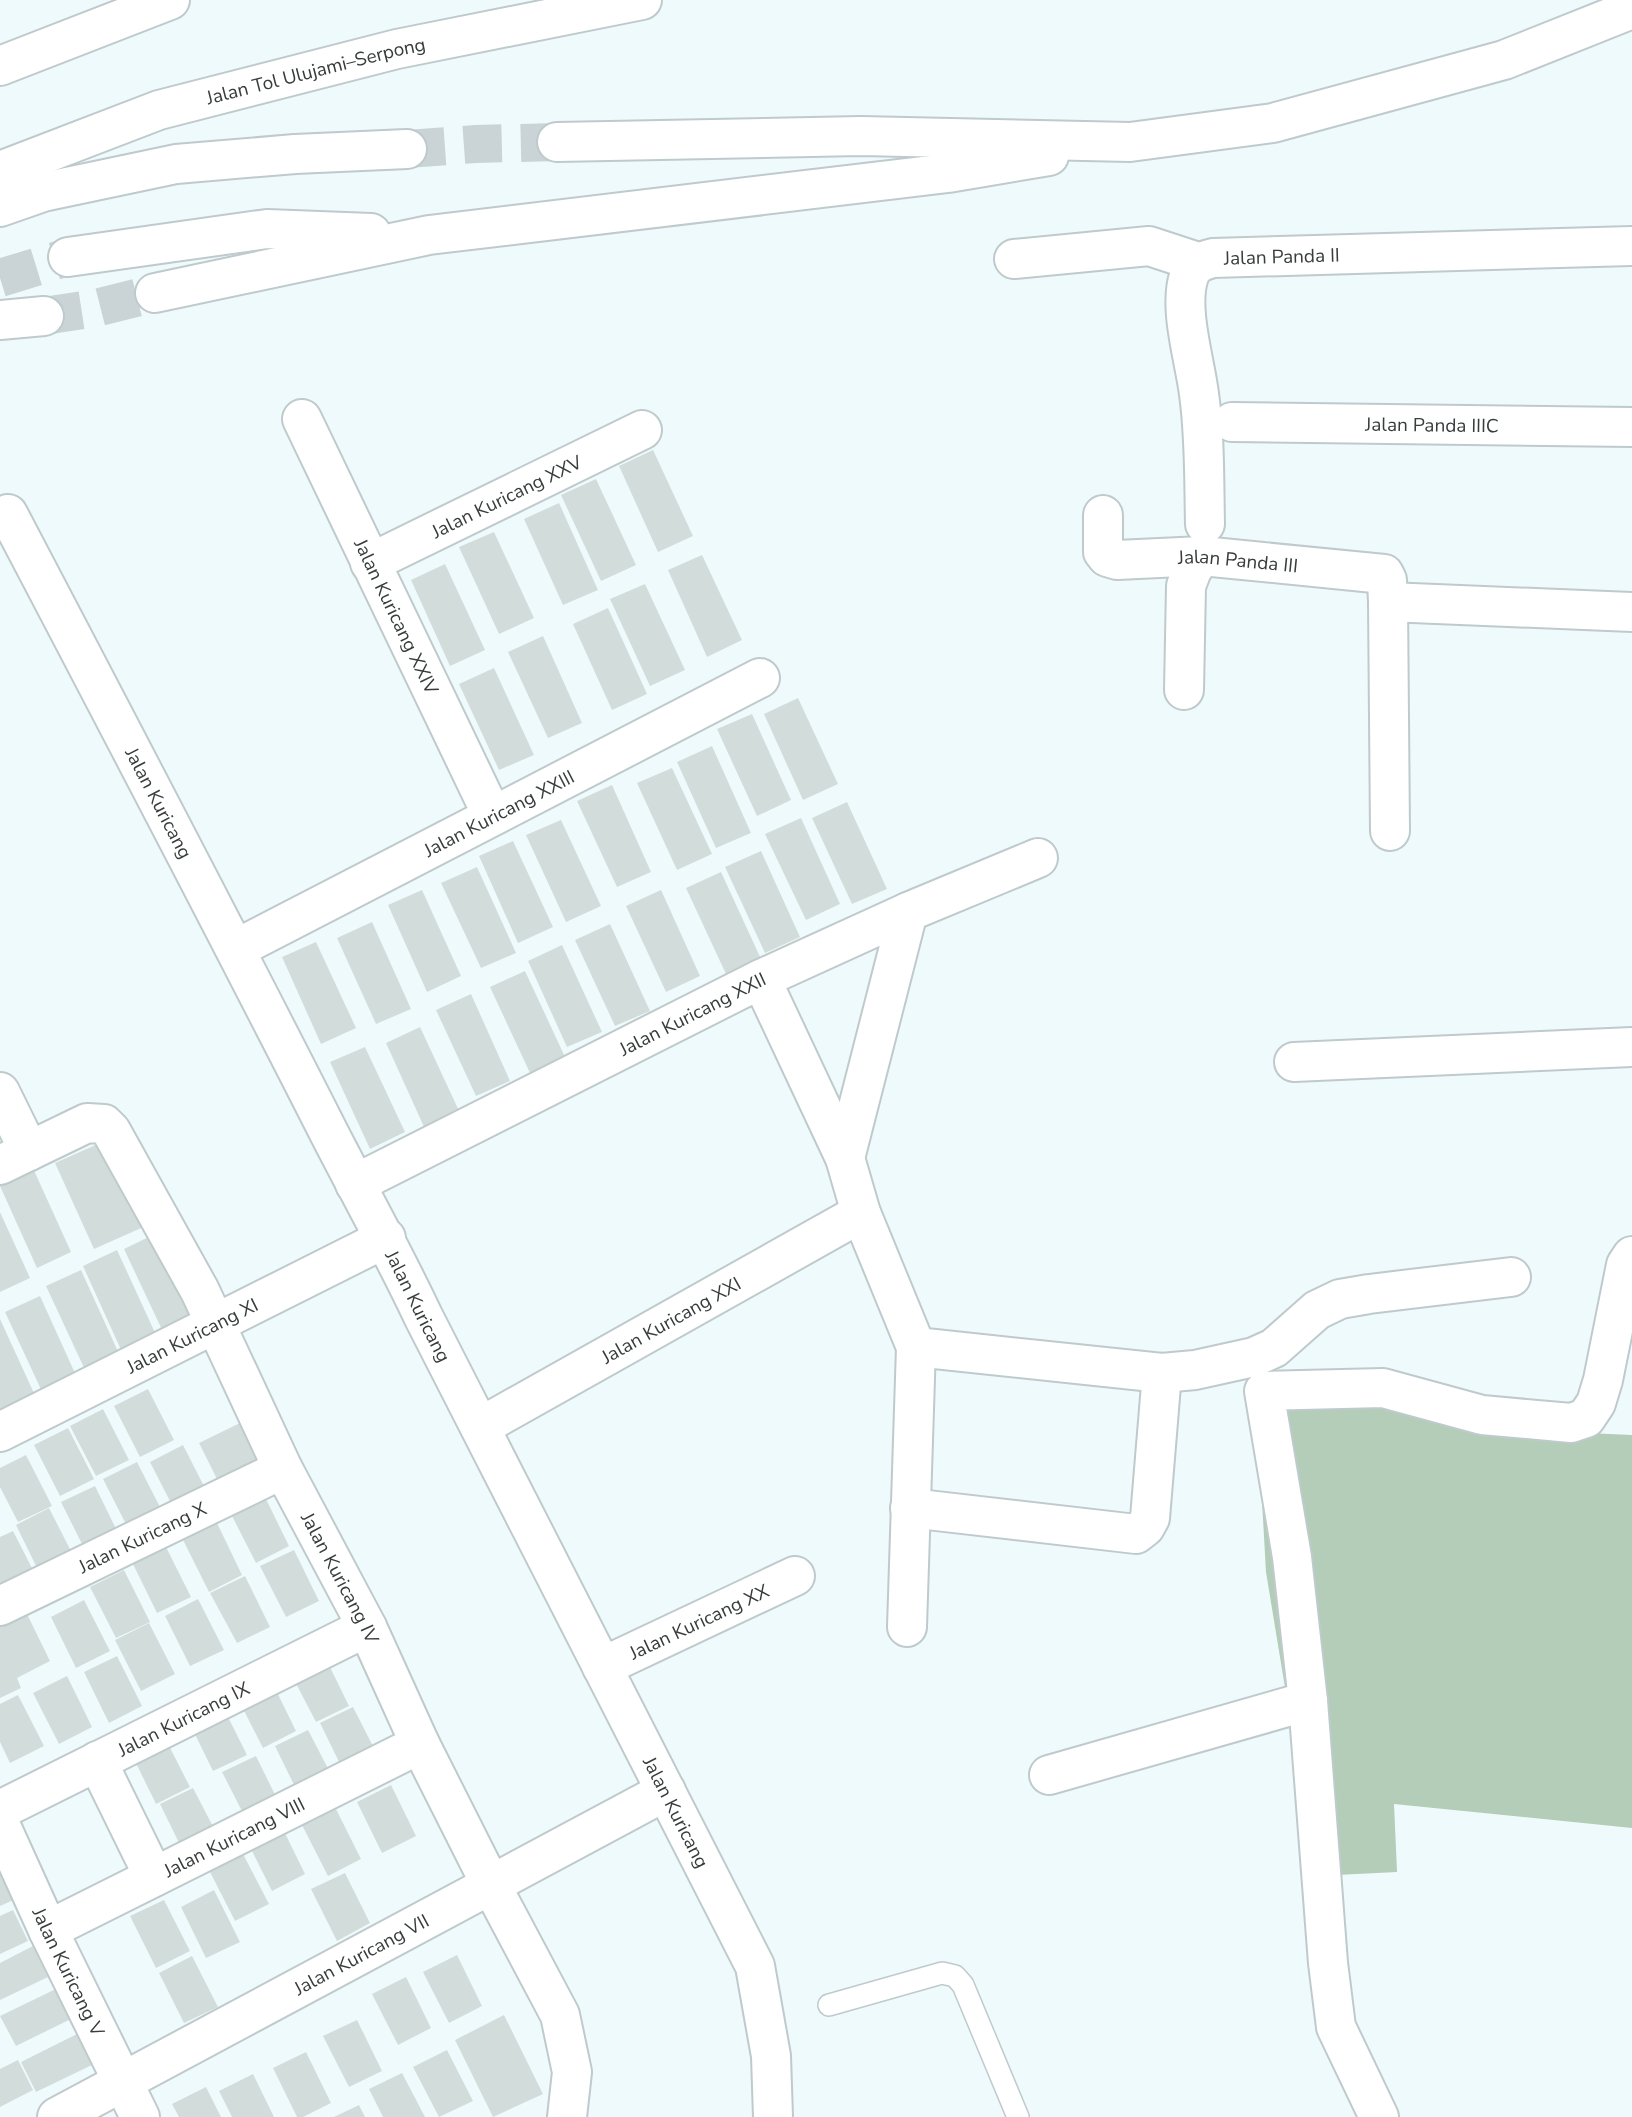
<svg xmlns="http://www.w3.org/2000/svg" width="1632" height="2117" font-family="'Nunito Sans',sans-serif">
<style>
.green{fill:#b3cdb8}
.building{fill:#d2dddb}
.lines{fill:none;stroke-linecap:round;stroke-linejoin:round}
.highway-tunnel{stroke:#cad4d7;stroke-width:38;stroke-dasharray:38 19;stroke-linecap:butt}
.lane-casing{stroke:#bfcacc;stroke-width:24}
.street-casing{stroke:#bfcacc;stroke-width:42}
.highway-casing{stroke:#bfcacc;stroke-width:42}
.lane{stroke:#fff;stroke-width:21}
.street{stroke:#fff;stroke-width:38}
.highway{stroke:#fff;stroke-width:38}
.labels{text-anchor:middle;stroke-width:5;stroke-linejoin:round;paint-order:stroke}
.street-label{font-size:19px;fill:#383c3d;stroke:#fff}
</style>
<rect width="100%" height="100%" fill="#effafd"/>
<path class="green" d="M1399,1399l52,28 181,8v393l-238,-24 3,68 -81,4 -50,-304 -7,-124 10,-45z"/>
<g class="building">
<path d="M653,450l40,86 -35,16 -39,-86z"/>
<path d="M596,479l40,86 -35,16 -40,-86z"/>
<path d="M559,503l39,87 -35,15 -39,-86z"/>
<path d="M494,532l40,86 -35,16 -40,-87z"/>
<path d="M702,555l40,85 -35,17 -39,-87z"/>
<path d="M445,564l40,86 -35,16 -39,-86z"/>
<path d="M645,584l40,86 -35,16 -40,-87z"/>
<path d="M608,608l39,86 -35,16 -39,-86z"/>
<path d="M543,636l39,87 -34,15 -40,-86z"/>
<path d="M494,668l40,87 -35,15 -40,-86z"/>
<path d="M798,698l40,86 -35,16 -39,-86z"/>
<path d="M752,714l39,86 -34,16 -40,-87z"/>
<path d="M712,746l39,87 -35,15 -39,-86z"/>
<path d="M672,768l40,86 -35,16 -40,-87z"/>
<path d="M612,785l39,87 -34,15 -40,-86z"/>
<path d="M847,802l40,87 -35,15 -40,-86z"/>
<path d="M801,818l39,86 -34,16 -41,-86z"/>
<path d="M561,820l40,86 -35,16 -40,-87z"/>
<path d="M513,841l40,86 -35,16 -39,-87z"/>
<path d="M761,851l39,86 -35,16 -40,-86z"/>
<path d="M477,867l39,86 -35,15 -40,-85z"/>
<path d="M721,872l40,87 -35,15 -40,-86z"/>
<path d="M422,890l39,86 -34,16 -39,-87z"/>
<path d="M661,890l39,86 -34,16 -40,-86z"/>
<path d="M372,922l39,87 -35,15 -39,-86z"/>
<path d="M610,924l40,87 -35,15 -40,-86z"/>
<path d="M316,942l40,86 -35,16 -39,-87z"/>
<path d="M562,945l40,87 -35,15 -39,-86z"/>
<path d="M525,971l40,86 -35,16 -40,-86z"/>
<path d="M471,994l39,87 -34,15 -40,-86z"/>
<path d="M420,1027l40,86 -35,16 -39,-86z"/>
<path d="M365,1047l40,85 -35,17 -40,-87z"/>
<path d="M109,1139l39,86 -54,24 -39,-86z"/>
<path d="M32,1166l39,86 -34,16 -37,-82v-6z"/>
<path d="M0,1212l30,66 -30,14z"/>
<path d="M159,1232l39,87 -34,15 -40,-85z"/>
<path d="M117,1250l40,87 -35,15 -39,-86z"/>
<path d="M81,1270l39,86 -34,16 -40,-86z"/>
<path d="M40,1296l39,86 -34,16 -40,-86z"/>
<path d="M0,1319l38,83 -35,15 -3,-7z"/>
<path d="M148,1389l26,51 -34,17 -26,-51z"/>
<path d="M103,1409l26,51 -33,16 -26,-50z"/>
<path d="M240,1423l21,42 -41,20 -21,-42z"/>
<path d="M68,1428l26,51 -34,17 -26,-51z"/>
<path d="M183,1445l25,49 -33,17 -25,-49z"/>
<path d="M26,1455l26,51 -34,16 -18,-35v-19z"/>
<path d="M137,1462l26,51 -34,17 -26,-51z"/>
<path d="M95,1486l25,51 -33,17 -26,-52z"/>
<path d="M264,1495l25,51 -33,17 -26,-51z"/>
<path d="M49,1508l26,51 -34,17 -25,-51z"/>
<path d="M217,1523l25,52 -33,17 -26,-52z"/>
<path d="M13,1531l26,51 -39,6v-51z"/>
<path d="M165,1545l26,52 -34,16 -25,-51z"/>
<path d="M294,1550l25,51 -33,16 -26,-51z"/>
<path d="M124,1570l26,52 -34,16 -26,-51z"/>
<path d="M245,1576l25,51 -33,16 -27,-50z"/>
<path d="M198,1599l26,51 -34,16 -25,-50z"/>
<path d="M84,1600l26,51 -34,17 -25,-51z"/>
<path d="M25,1610l25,51 -33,17 4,10 -21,10v-75z"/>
<path d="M149,1623l26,51 -34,17 -26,-51z"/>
<path d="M324,1655l25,51 -33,16 -26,-50z"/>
<path d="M117,1656l25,50 -33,17 -25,-51z"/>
<path d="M67,1676l25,51 -33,17 -26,-51z"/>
<path d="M271,1680l25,51 -33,17 -26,-51z"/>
<path d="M18,1695l26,51 -34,17 -10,-21v-38z"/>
<path d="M221,1703l26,52 -34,16 -25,-51z"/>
<path d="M353,1707l26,51 -34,16 -25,-51z"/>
<path d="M308,1730l26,50 -34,17 -25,-51z"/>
<path d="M164,1736l26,51 -34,17 -25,-51z"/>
<path d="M256,1756l25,51 -33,16 -26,-51z"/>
<path d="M391,1785l25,51 -34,17 -25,-51z"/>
<path d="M193,1788l26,50 -34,17 -25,-51z"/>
<path d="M336,1809l25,50 -33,17 -26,-51z"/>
<path d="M280,1823l25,51 -33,17 -26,-52z"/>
<path d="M243,1854l26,50 -34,17 -26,-51z"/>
<path d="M0,1869l20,28 -20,9z"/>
<path d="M345,1873l25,50 -33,18 -26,-52z"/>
<path d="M214,1890l26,52 -34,16 -25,-51z"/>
<path d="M164,1900l26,51 -34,17 -26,-52z"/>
<path d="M13,1910l15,31 -28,13v-38z"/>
<path d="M33,1946l15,31 -48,23v-37z"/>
<path d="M457,1955l25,51 -33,17 -26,-51z"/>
<path d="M192,1956l26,51 -34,16 -25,-50z"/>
<path d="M406,1977l25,51 -33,17 -26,-51z"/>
<path d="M62,1986l15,30 -61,30 -16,-30z"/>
<path d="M504,2015l39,79 -50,23 -38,-77z"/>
<path d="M357,2020l25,51 -33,16 -26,-51z"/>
<path d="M79,2033l15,31 -58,28 -15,-30z"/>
<path d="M447,2050l26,51 -34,16 -26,-50z"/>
<path d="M306,2052l25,51 -28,14h-6l-24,-49z"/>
<path d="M18,2060l15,30 -33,17v-38z"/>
<path d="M402,2073l23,44h-42l-14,-28z"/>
<path d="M253,2074l21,43h-42l-13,-26z"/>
<path d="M206,2087l15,30h-42l-7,-13z"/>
<path d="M359,2105l6,12h-31z"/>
</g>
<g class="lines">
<g class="highway-tunnel">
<path d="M407,149l69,-5 81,-2"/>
<path d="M0,278l68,-21"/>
<path d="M44,316l52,-8 59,-15"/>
</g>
<defs>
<path id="lane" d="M829,2005l113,-32 13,3 8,9 55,132"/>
<g id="street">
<path d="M1014,259l135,-13 49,16"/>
<path id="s1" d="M302,419l190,396"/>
<path id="s2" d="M1232,422l400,5"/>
<path id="s3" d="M8,514c107,204 214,408 318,613 32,63 67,125 97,189l332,650 16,90 2,61"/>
<path id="s4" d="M1103,515v37l4,5 10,3 85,-4 182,18 3,6 1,22 2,229"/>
<path id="s5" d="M1205,524c-1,-43 0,-88 -6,-130 -4,-33 -21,-86 -10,-118 4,-12 13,-15 24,-18l419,-12"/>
<path id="s6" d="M370,563l272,-133"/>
<path d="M1388,602l244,10"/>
<path d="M1184,690l2,-104 6,-16 10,-14"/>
<path id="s7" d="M236,949l524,-271"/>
<path d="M761,979l84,179 16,55 55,134 -9,280"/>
<path d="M1294,1062l338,-15"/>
<path d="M0,1092l29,59"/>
<path d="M845,1158l63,-246"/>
<path id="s8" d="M0,1165l87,-42 17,1 7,7 89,160 83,178 84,158 53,117 71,141 69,130 12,57 -5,45"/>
<path id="s9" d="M355,1184l406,-205 147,-67 130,-54"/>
<path d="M916,1347l246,26 33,-3 59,-13 20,-9 43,-38 23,-11 29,-5 142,-17"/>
<path id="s10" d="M480,1427l381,-214"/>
<path id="s11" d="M0,1432l386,-194"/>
<path d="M910,1508l226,26 9,-7 5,-9 12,-145"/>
<path id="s12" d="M0,1606l283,-137"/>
<path id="s13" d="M602,1667l193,-91"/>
<path d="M97,1761l57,116"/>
<path d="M1049,1775l259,-74"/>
<path id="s14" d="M0,1810l367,-183"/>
<path id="s15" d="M0,1824l48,106 92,187"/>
<path id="s16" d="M48,1930l372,-186"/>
<path id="s17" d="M57,2117l609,-326"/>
<path d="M1379,2117l-43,-90 -8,-64 -20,-262 -16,-144 -28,-166 119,-3 99,27 89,8 15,-5 10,-15 7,-23 23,-115 6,-9"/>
</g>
<g id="highway">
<path d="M0,66l170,-66"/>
<path d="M557,142l304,-6 269,6 143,-19 231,-63 128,-51"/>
<path id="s18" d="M0,171l159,-61 238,-61 245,-49"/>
<path d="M0,207l43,-15 133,-28 119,-10 112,-5"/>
<path d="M68,257l199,-28 104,4"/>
<path d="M155,293l274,-58 519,-62 101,-17"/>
<path d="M0,320l44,-4"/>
</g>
</defs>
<use href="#lane" class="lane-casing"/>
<use href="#street" class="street-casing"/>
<use href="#highway" class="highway-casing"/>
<use href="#lane" class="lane"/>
<use href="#street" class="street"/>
<use href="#highway" class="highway"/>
</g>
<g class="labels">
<g class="street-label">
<text dy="7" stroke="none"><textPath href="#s18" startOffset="332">Jalan Tol Ulujami–Serpong</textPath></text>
<text dy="7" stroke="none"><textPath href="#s5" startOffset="350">Jalan Panda II</textPath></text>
<text dy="7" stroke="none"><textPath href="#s2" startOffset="200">Jalan Panda IIIC</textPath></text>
<text dy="7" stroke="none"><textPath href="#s6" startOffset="152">Jalan Kuricang XXV</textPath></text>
<text dy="7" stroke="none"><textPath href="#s4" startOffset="175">Jalan Panda III</textPath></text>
<text dy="7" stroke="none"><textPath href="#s1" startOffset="219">Jalan Kuricang XXIV</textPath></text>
<text dy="7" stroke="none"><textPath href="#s3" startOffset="326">Jalan Kuricang</textPath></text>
<text dy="7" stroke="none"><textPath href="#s7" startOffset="296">Jalan Kuricang XXIII</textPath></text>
<text dy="7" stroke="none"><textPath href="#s9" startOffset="378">Jalan Kuricang XXII</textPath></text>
<text dy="7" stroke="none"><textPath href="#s3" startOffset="892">Jalan Kuricang</textPath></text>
<text dy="7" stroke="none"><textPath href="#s10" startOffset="219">Jalan Kuricang XXI</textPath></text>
<text dy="7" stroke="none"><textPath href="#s11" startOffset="215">Jalan Kuricang XI</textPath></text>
<text dy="7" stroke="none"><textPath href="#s12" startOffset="158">Jalan Kuricang X</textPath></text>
<text dy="7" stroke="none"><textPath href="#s8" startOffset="626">Jalan Kuricang IV</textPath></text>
<text dy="7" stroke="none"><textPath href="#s13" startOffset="107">Jalan Kuricang XX</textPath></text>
<text dy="7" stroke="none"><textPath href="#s14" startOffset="205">Jalan Kuricang IX</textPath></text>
<text dy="7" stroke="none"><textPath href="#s3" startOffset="1460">Jalan Kuricang</textPath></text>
<text dy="7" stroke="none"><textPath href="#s16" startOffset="208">Jalan Kuricang VIII</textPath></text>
<text dy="7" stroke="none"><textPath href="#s17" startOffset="345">Jalan Kuricang VII</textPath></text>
<text dy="7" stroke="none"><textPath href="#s15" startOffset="163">Jalan Kuricang V</textPath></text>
</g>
</g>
</svg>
